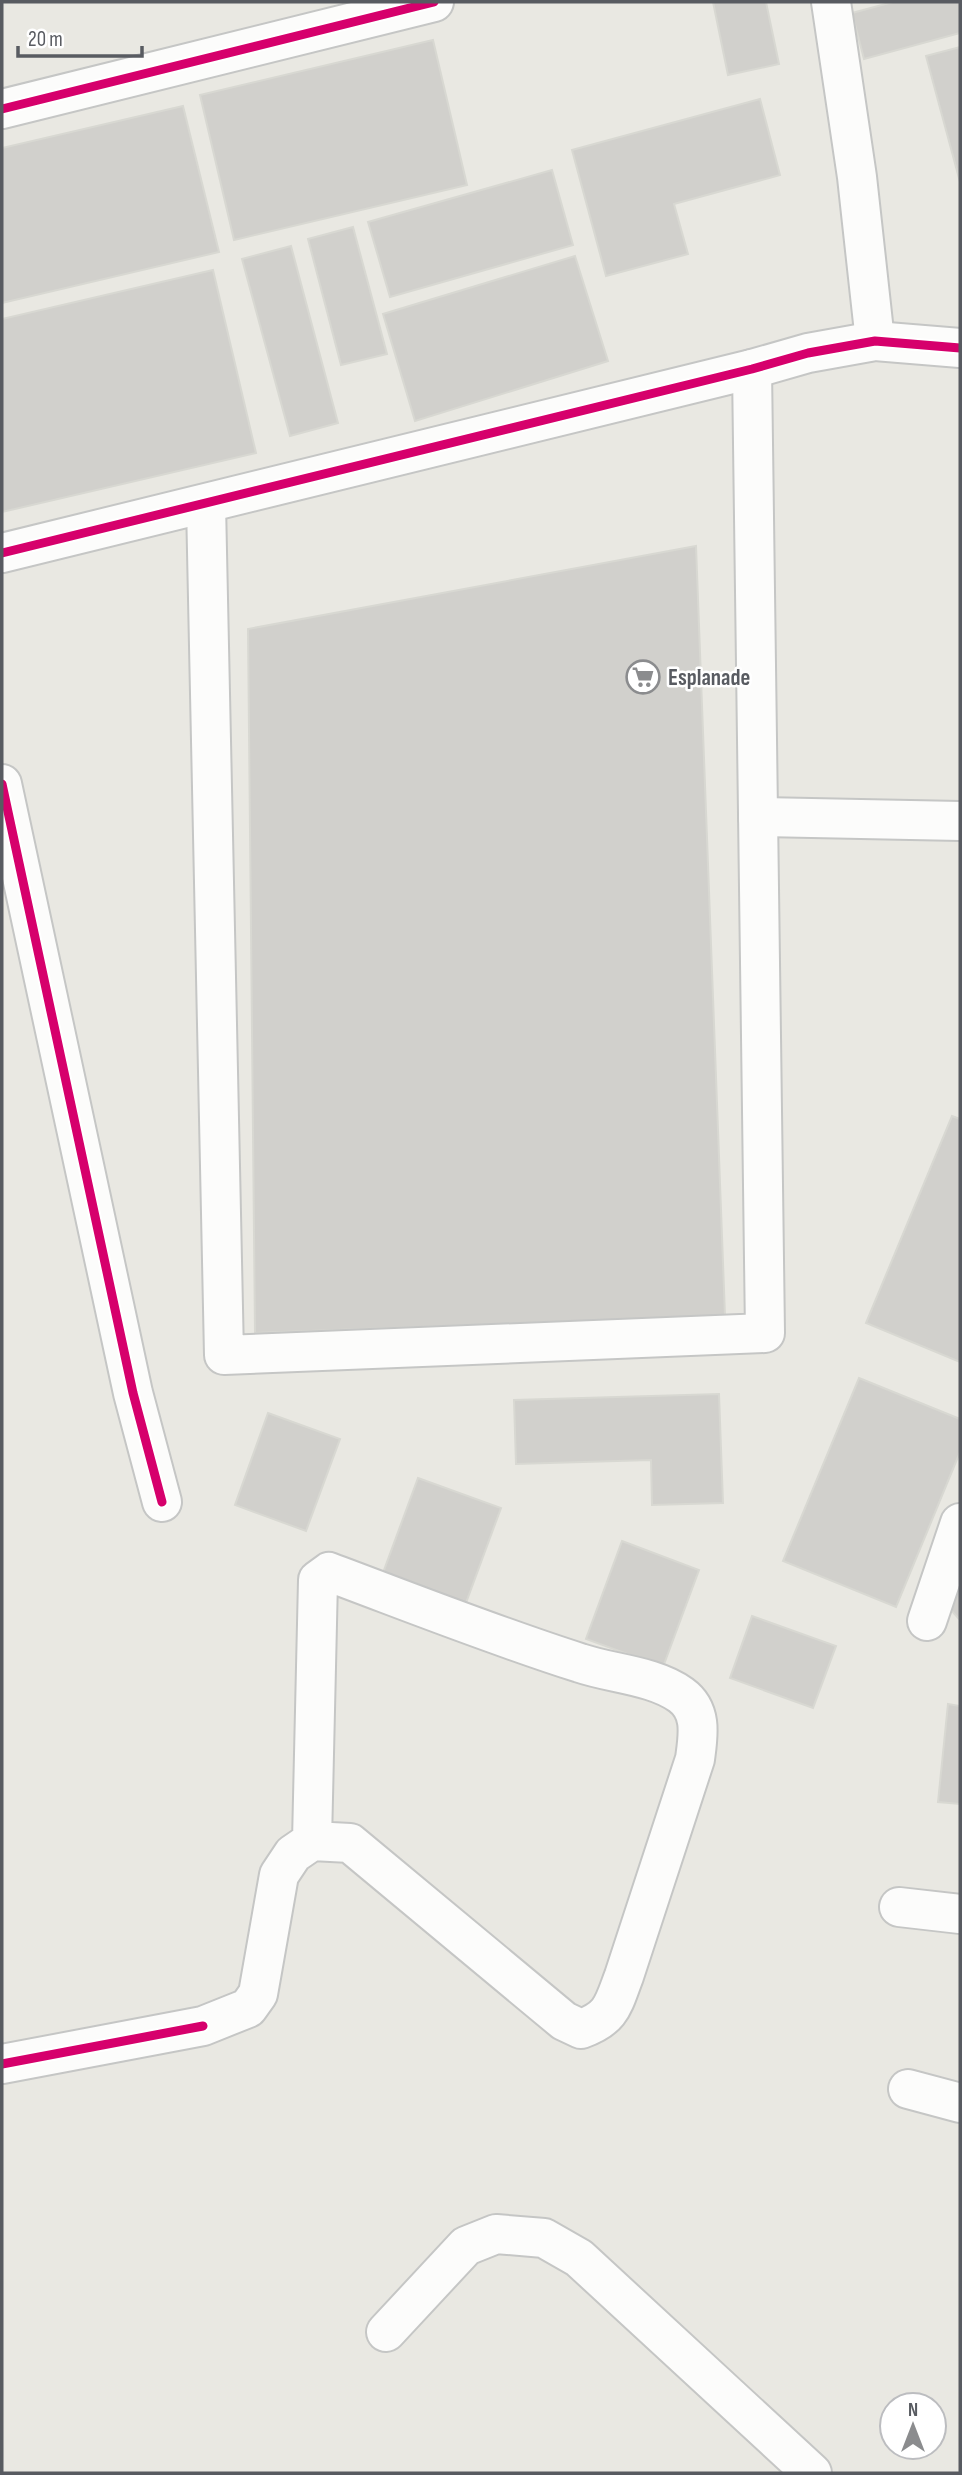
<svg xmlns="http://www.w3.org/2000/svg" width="962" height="2475" font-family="'Sofia Sans Condensed',sans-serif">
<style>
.building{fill:#d1d0cc;stroke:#d8d8d2;stroke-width:2}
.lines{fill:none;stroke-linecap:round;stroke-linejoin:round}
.minor-casing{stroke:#c5c6c5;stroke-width:42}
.minor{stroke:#fcfcfb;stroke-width:38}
.cycleway-casing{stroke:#fff;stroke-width:13}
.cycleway{stroke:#d6006c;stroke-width:9}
.labels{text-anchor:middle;stroke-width:5;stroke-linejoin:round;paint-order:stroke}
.poi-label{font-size:23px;font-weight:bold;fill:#585b61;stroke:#fff;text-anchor:start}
</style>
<rect width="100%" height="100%" fill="#e9e8e2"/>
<g class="building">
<path d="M713,2h53l13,62 -51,11z"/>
<path d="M893,2h67v31l-96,26 -12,-46z"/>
<path d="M433,40l34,145 -233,55 -34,-145z"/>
<path d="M960,47v135l-34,-126z"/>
<path d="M760,99l20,76 -106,29 14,50 -82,22 -34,-126z"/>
<path d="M183,106l36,146 -217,51v-155z"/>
<path d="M552,170l21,75 -183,52 -22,-75z"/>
<path d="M353,227l34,127 -46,11 -33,-126z"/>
<path d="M291,246l47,177 -48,13 -48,-177z"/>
<path d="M575,256l33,105 -193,60 -32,-107z"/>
<path d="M213,270l43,183 -254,59v-193z"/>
<path d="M696,546l29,770 -470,17 -7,-704z"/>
<path d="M952,1116l8,3v243l-94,-39z"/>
<path d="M859,1378l101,41v33l-64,155 -113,-46z"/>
<path d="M719,1394l4,109 -71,2 -1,-45 -135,4 -2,-64z"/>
<path d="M268,1413l72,26 -34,92 -71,-26z"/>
<path d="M418,1478l83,30 -38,103 -83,-30z"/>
<path d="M622,1541l77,29 -36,97 -77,-28z"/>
<path d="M960,1588v32l-12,-13z"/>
<path d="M752,1616l84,30 -23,62 -83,-30z"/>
<path d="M948,1704l12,2v98l-22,-2z"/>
</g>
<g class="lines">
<defs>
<g id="minor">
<path d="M831,2l26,175 18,164"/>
<path d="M2,109l432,-107"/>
<path d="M206,504l18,851 541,-22 -13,-964"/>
<path d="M2,553l750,-184 56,-16 67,-12 85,7"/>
<path d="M2,784l131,609 29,109"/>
<path d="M758,817l202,4"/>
<path d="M927,1621l33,-98"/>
<path d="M899,1907l61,7"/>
<path d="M2,2064l201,-38 45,-18 10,-14 21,-119 14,-21 19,-13 38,2 214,178 17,8c31,-11 32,-24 43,-53l71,-217c3,-23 8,-48 -14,-64 -28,-20 -69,-21 -101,-32 -85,-27 -168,-60 -251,-91l-11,8 -6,261"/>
<path d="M908,2089l52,14"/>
<path d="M386,2332l80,-86 30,-12 48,4 35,20 233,215"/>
</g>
</defs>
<use href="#minor" class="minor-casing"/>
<use href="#minor" class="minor"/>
<defs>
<g id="cycleway">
<path d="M2,109l432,-107"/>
<path d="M2,553l750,-184 56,-16 67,-12 85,7"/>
<path d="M2,784l131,609 29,109"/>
<path d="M2,2064l201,-38"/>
</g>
</defs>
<use href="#cycleway" class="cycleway-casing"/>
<use href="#cycleway" class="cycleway"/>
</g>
<defs>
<symbol id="supermarket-ring" viewBox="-11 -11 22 22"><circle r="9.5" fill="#fff" stroke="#8b8c8e" stroke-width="1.5"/><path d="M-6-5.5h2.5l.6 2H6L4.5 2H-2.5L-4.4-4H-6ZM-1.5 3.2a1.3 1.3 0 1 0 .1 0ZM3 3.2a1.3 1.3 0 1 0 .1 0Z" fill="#8b8c8e"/></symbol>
</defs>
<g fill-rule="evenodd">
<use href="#supermarket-ring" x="624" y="658" width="38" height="38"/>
</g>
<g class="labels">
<g class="poi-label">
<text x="668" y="685">Esplanade</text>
</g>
</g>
<rect width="962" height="2475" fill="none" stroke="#585b61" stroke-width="7"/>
<g transform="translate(913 2426)"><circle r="33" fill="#ffffff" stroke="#bcbdc0" stroke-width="2"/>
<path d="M0-5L12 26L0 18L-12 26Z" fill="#8b8c8e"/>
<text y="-10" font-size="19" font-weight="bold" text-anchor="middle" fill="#585b61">N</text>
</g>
<path d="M18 46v10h124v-10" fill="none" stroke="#585b61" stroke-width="3.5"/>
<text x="28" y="46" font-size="21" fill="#585b61" stroke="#ffffff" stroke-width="5" paint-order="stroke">20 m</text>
</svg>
